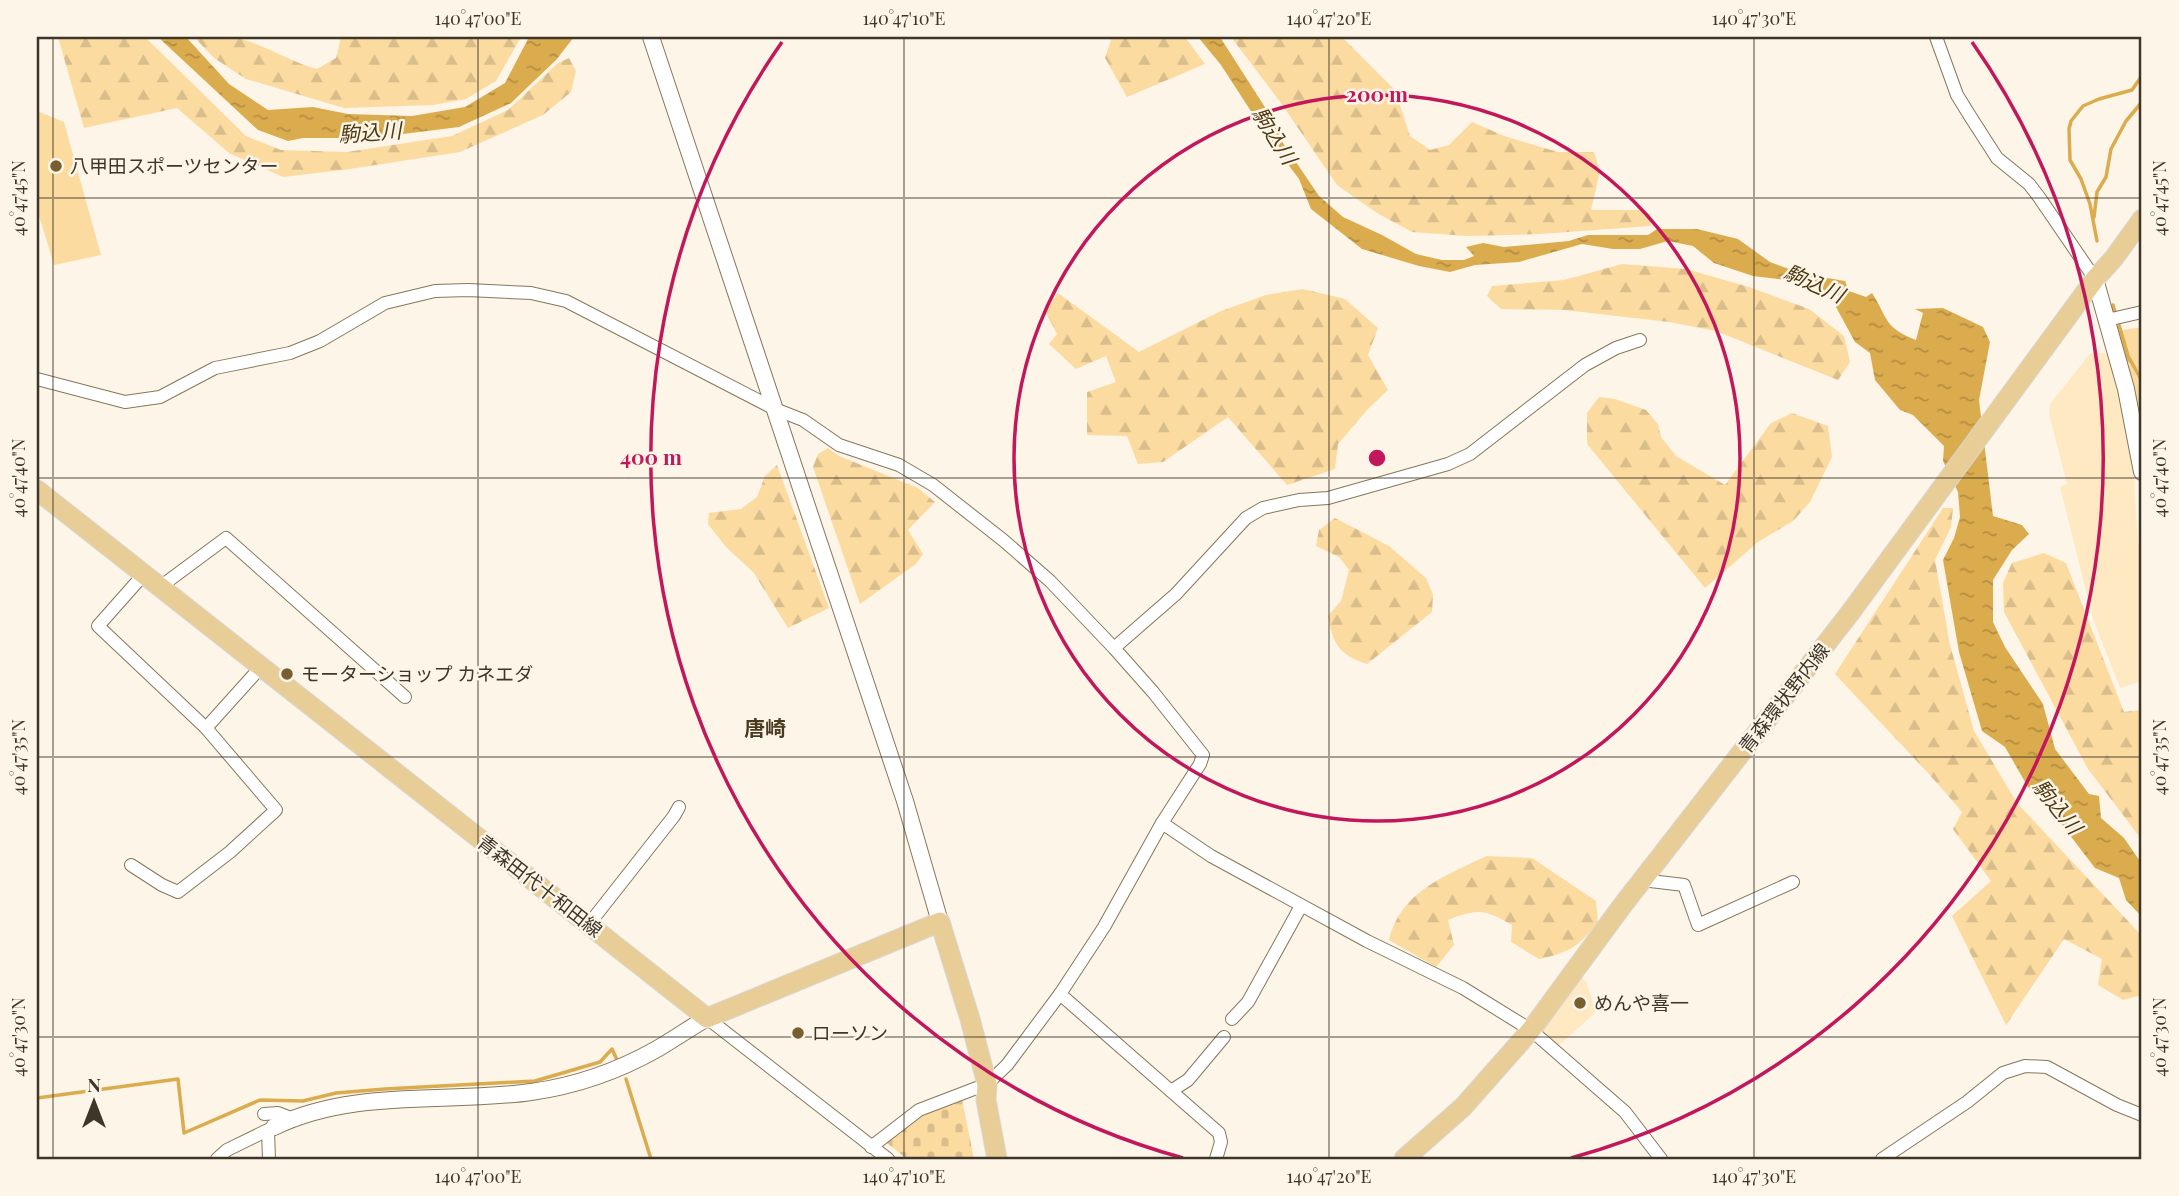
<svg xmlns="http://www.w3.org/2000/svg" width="2179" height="1196" font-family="'Playfair Display','Noto Sans JP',serif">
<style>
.built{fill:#fee9c2}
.grass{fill:#fcdba1}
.forest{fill:url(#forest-firs)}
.cemetery{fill:url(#cemetery-stones)}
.water{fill:url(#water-ripples)}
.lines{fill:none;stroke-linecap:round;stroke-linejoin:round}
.stream{stroke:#dbac4e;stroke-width:3.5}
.minor-casing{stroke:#87775b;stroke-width:14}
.tertiary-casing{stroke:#87775b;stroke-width:18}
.primary-casing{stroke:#d8d7d4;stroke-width:21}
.minor{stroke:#fff;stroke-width:12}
.tertiary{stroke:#fff;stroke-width:16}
.primary{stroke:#e8cd97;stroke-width:19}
.ticks{fill:none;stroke:#3d3629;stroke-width:2;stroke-opacity:0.45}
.ring{fill:none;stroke:#c2185b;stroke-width:3.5}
.poi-dot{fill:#785f30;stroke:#fcf5e8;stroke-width:2.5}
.labels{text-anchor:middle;stroke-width:5;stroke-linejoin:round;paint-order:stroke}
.poi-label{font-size:19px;fill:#3d3629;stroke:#fcf5e8;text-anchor:start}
.street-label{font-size:19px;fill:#3d3629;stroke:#fcf5e8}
.water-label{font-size:21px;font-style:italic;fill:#4e3a13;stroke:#fcf5e8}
.neighbourhood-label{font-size:21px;font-weight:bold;fill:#4a3b20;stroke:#fcf5e8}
.centre{fill:#c2185b;stroke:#fcf5e8;stroke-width:3.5}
.ring-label{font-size:21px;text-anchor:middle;font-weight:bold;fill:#c2185b;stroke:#fcf5e8;stroke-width:5;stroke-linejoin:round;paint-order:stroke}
.neatline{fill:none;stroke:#3d3629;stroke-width:2.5}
.ticks-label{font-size:18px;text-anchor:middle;fill:#3d3629}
</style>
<defs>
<pattern id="forest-firs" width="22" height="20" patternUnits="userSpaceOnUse" patternTransform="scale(1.75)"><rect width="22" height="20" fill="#fcdba1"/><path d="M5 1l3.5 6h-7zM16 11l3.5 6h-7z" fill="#d9bd8b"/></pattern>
<pattern id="cemetery-stones" width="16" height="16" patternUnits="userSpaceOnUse" patternTransform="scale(1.75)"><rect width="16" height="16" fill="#fcdba1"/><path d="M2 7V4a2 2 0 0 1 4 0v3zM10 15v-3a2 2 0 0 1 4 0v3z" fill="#d9bd8b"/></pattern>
<pattern id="water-ripples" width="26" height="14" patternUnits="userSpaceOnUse" patternTransform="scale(1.75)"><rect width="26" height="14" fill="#dbac4e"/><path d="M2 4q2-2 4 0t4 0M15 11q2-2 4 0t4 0" fill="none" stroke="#b38d41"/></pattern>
</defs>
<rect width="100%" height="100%" fill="#fcf5e8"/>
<g class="built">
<path d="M2095,352l14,2 23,96 6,93 4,18v120l-22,7 -27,-69 -33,-132 7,-3 -18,-70 1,-10 40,-50z"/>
<path d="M1579,977l7,4 10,31 -38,34 -19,-14z"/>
</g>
<path class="grass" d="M37,111l27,11 37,133 -47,10 -17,-56z"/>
<g class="forest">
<path d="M58,37h87l101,99 35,14 66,2 105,-16 56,-26 50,-47 11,-5 7,13 -5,21 -28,23 -83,37 -110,17 -67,8 -54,-24 -52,-45 -93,20z"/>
<path d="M194,37c13,0 27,-2 39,0 30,6 55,24 84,32l19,-11 5,-21h180l-25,44 -30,18 -33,6 -89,3 -98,-29 -32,-21z"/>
<path d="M1112,37h73l20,27 -78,33 -22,-39z"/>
<path d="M1231,37h111l53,53 15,46 20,14 19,-5 23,-23 32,14 54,16h36l6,19 -9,39h49l10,4 1,12 -111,8 -72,2 -56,-4 -35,-19 -40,-28 -56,-82z"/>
<path d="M1622,264l64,5 63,18 60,22 35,27 6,26 -12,18 -122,-49 -47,-9 -105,-12 -63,-1 -14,-13 5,-10 72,-6z"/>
<path d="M1303,289l42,10 33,29 -10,27 20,35 -20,19 -30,35 -3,25 -48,16 -59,-68 -65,45 -25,2 -11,-28 -40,-1v-43l29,-10 -10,-26 -30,13 -27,-25 8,-10 -12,-23 13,-18 81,59 82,-41 45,-16z"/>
<path d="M2142,327v111l-25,-107z"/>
<path d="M1599,397l16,2 31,11 12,14 3,13 15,19 49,29 46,-62 21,-10 36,13 4,31 -22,45 -17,19 -35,21 -53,46 -118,-144v-31z"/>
<path d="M828,448l11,8 79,32 17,14 -27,28 15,24 -7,10 -56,40 -47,-137 5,-13z"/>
<path d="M777,465l52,143 -41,20 -34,-55 -28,-26 -18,-23 1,-11 32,-4 16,-12 8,-21z"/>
<path d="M1943,508h10l-2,19 -16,33 15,85 24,86 43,72 125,133v59l-19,5 -25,-15 4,-26 -38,-20 -58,86 -54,-109 39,-35 -38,-52 9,-17c-40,-48 -85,-92 -127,-138z"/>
<path d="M1335,518l54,28 37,32 7,17 -1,17 -65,52c-28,-9 -34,-20 -39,-48l13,-15 8,-31 -10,-13 -23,-11 3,-16z"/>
<path d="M2044,553l22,10 58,149 18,-2v130l-54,-71 -84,-157 -1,-29 9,-20z"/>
<path d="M1487,856l45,2 64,43 2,21c-20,25 -27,30 -59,37l-28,-17 1,-17c-27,-16 -35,-17 -64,-5l6,25 -18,22 -47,-27c11,-48 57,-65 98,-84z"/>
</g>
<path class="cemetery" d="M962,1099l12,60h-67l-20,-16 37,-30z"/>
<g class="water">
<path d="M158,37h28l43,47 39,26 45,-3 35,7 64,2 53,-9 40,-24 23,-44 5,-2h41l-18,23 -45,43 -52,24 -88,11h-68l-15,3 -30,-11z"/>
<path d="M1198,37h22l55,86 6,17 38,56 24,21 39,18 34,19 26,6h22l10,-4 -8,-9 17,-4 21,4 65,-6 19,-6h60l9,-6h40l41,10 32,23 33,12 42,7 4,10 17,6 6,-4c16,25 12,35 44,47l7,-27 -8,-4 28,-1 40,19 7,15 -11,58 14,116 29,9 7,9 -17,16 -19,30v42l12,25 38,57 12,45 34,45 10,2 2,22 23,20 18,26v53l-16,-17 -7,-22 -24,-10 -52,-68 -15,-13 -23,-40 -23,-16 -23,-79 -16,-92 11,-22 6,-21 -2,-25 -15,-31 1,-15 -31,-31 -13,-5 -25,-30 -5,-27 -15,-11 -19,-35 6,-7 -4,-4 -36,-14 -49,-6 -39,-13 -21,-17 -25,-5 -28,8h-27l-31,-5 -63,18 -44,3 -25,7 -31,-6 -57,-17 -51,-40 -12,-30 -30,-40 -48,-74z"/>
</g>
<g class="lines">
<g class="stream">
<path d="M2094,217l3,-25 9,-15 5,-28 15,-28 16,-19"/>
<path d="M2097,241l-7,-37 -9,-25 -11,-19 -1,-31 2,-8 12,-15 16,-7 33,-9 9,-13 1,-21"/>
<path d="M2113,305l2,7"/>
<path d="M2119,325l9,31 14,25"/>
<path d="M626,1079l25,80"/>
<path d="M37,1098l141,-19 6,54 76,-33 43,1 33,-8 49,-4 150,-8 65,-19 12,-13 6,13"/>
</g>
<defs>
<g id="minor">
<path d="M1936,37l21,58 13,21 27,42 32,26 10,13 56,82"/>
<path d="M2107,320l35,-8"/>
<path d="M37,379l88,23 35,-5 55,-29 75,-15 30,-12 65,-38 50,-12 33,-1 63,3 35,8 209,108 28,11 36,25 60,20 34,20 70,55 47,41 64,67 39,44 50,63 -3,9 -38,59 -58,104 -44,67 -53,71 -20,19 -68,26 -48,37"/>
<path d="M160,587l66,-49 179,159"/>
<path d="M1114,648l62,-54 70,-76 17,-10 36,-8 29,-2 120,-34 22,-10 115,-89 31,-17 24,-8"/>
<path d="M206,728l54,-60"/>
<path d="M1162,823l49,33 156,85 96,47 68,42 94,82 36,47"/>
<path d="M131,865l31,20 16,7 52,-40 46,-42 -70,-82 -108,-102 46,-52"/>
<path d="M1642,880l42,5 14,40 95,-43"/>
<path d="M589,924l85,-108 5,-9"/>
<path d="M1060,994l159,139 2,9 -5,17"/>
<path d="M707,1018l181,141"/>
<path d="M1232,1019l16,-17 53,-96"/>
<path d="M1171,1091l17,-11 36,-43"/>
<path d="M264,1114l14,-1 13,5"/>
<path d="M268,1131l1,28"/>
<path d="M217,1159l10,-9 47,-23"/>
<path d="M1882,1159l85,-57 36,-29 22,-7 22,1 70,38 25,10"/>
</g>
<g id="tertiary">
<path d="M651,37l254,764 35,121"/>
<path d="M2095,279l31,110 16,83"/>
<path d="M274,1127c80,-39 172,-23 257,-35 44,-6 87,-21 126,-43 17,-10 33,-21 50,-31"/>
</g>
<g id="primary">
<path d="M37,490l670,528 233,-96 30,97 17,65 -1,16 11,59"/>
<path d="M1404,1159l59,-52 68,-77 91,-124 228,-293 245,-334 19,-21 28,-39"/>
</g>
</defs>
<use href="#minor" class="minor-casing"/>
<use href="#tertiary" class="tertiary-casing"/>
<use href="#primary" class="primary-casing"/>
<use href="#minor" class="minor"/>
<use href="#tertiary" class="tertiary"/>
<use href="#primary" class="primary"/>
</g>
<path class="ticks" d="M53,37v1122M478,37v1122M904,37v1122M1329,37v1122M1754,37v1122M37,198h2105M37,478h2105M37,757h2105M37,1037h2105"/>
<g class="ring">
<circle cx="1377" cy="458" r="363"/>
<path d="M1183 1158A726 726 0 0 1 782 42M1972 42A726 726 0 0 1 1571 1158"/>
</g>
<g class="poi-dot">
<circle cx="56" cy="166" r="7"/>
<circle cx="287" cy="674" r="7"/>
<circle cx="1580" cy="1003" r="7"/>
<circle cx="798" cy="1033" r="7"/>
</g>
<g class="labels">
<g class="poi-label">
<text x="70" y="173">八甲田スポーツセンター</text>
<text x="301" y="681">モーターショップ カネエダ</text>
<text x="1594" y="1010">めんや喜一</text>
<text x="812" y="1040">ローソン</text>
</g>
<g class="street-label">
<text transform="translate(1784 698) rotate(-52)" y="7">青森環状野内線</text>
<text transform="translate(540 886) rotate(38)" y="7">青森田代十和田線</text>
</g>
<g class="water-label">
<text transform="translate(370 133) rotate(-4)" y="7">駒込川</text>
<text transform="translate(1274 136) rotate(58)" y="7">駒込川</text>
<text transform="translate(1814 284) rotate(24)" y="7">駒込川</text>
<text transform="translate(2057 807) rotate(51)" y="7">駒込川</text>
</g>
<g class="neighbourhood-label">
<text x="765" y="736">唐崎</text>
</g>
</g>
<circle cx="1377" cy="458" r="10" class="centre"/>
<g class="ring-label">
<text x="1377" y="102">200 m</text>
<text x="651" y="465">400 m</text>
</g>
<rect width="2179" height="1196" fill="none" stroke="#fcf5e8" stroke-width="77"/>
<g transform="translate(94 1102)" stroke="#fcf5e8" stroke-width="5" paint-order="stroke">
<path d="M0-5L12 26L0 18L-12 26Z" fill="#3d3629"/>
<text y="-10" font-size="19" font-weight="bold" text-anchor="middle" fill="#3d3629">N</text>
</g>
<rect x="38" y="38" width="2102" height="1120" class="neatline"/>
<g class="ticks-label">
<text x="478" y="25">140°47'00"E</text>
<text x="904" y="25">140°47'10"E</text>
<text x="1329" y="25">140°47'20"E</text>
<text x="1754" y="25">140°47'30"E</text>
<text transform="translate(19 198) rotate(-90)" y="6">40°47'45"N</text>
<text transform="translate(2160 198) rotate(-90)" y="6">40°47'45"N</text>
<text transform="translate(19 478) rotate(-90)" y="6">40°47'40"N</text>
<text transform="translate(2160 478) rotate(-90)" y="6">40°47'40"N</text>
<text transform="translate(19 757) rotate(-90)" y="6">40°47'35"N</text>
<text transform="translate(2160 757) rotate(-90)" y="6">40°47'35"N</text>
<text transform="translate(19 1037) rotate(-90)" y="6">40°47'30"N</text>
<text transform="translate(2160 1037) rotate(-90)" y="6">40°47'30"N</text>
<text x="478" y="1183">140°47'00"E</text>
<text x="904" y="1183">140°47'10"E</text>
<text x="1329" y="1183">140°47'20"E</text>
<text x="1754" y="1183">140°47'30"E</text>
</g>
</svg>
